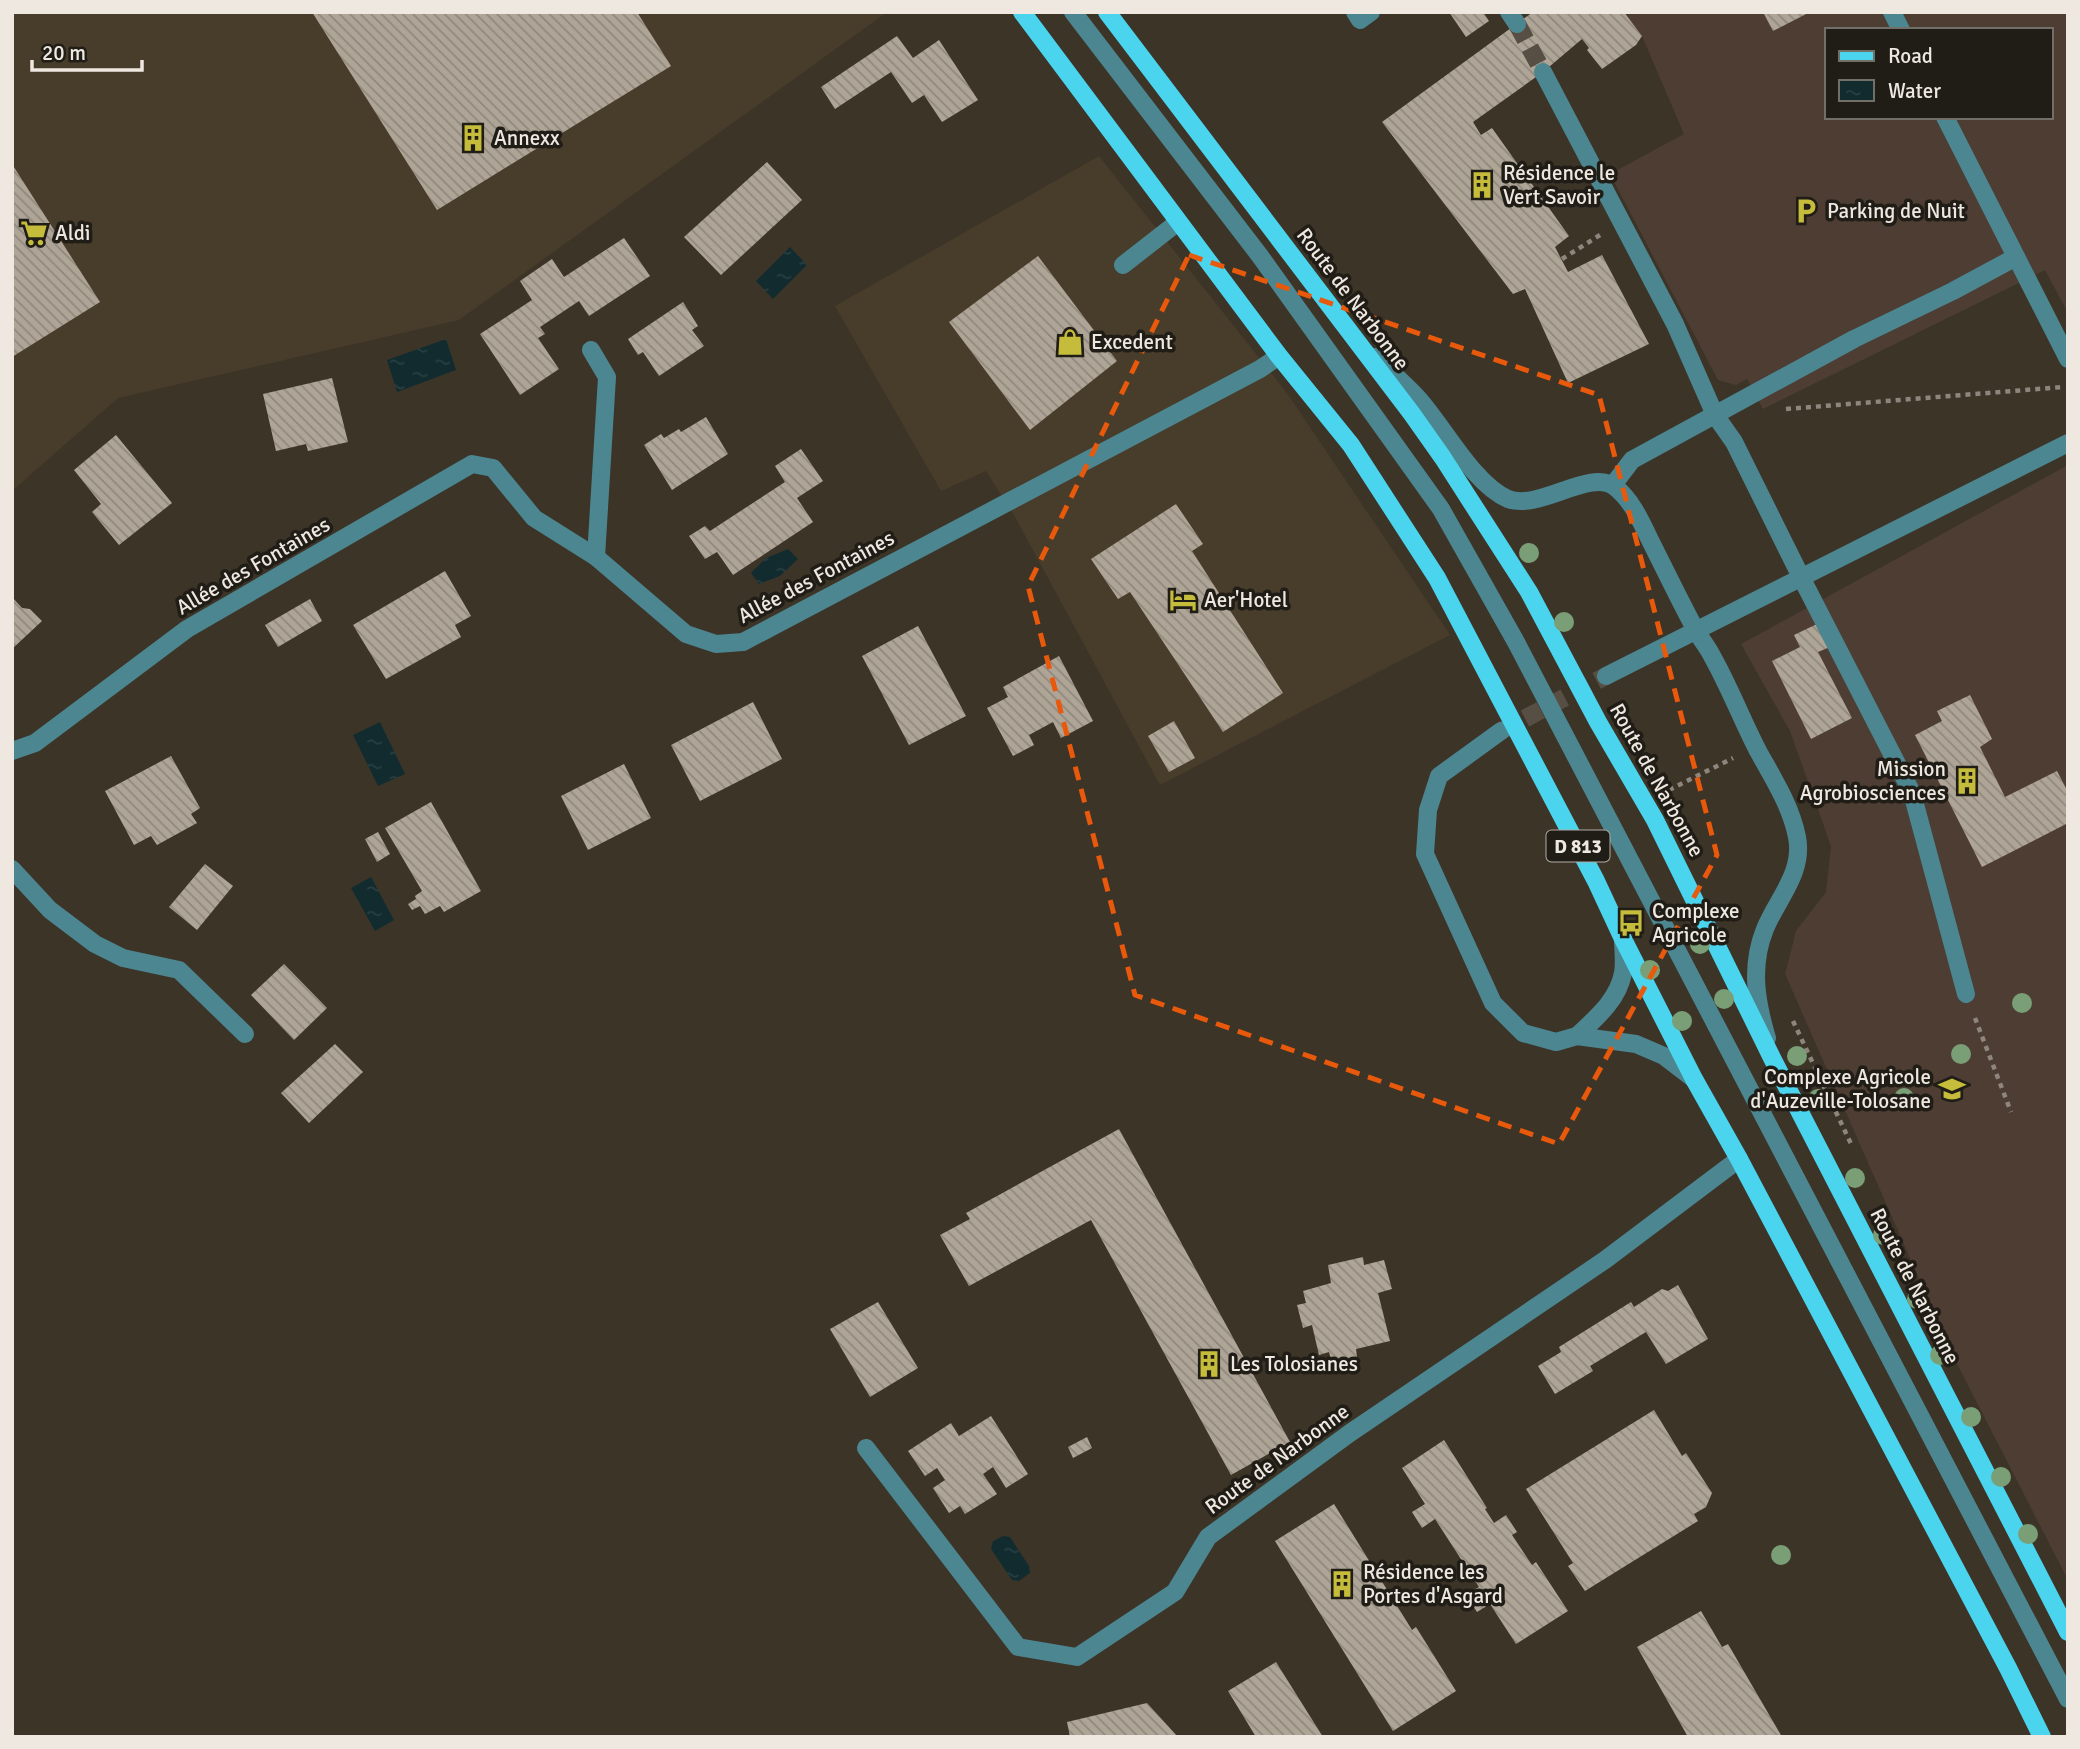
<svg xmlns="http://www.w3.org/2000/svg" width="2080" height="1749" font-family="Signika,sans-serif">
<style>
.built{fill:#483c2b}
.education{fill:#4d3d33;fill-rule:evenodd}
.water{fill:url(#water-ripples)}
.building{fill:url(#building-back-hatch)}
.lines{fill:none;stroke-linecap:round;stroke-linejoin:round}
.minor-tunnel{stroke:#584f44;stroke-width:18;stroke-dasharray:18 9;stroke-linecap:butt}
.path{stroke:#8e867d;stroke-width:4.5;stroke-dasharray:5 5;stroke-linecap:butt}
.minor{stroke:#4b8691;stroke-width:18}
.major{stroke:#4bd4ed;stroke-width:18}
.tree{fill:#7a9f77}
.marked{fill:none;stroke:#e8590c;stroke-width:5;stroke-dasharray:14 9;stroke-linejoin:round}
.labels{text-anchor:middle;stroke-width:7;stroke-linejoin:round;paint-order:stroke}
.shield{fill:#201d17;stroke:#b0aba4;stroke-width:2}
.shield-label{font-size:19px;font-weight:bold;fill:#eee8e1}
.poi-label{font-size:21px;fill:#eee8e1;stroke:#201d17;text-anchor:start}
.street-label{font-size:21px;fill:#eee8e1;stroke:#201d17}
</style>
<defs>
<pattern id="water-ripples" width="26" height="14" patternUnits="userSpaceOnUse" patternTransform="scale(1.75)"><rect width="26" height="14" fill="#112b2f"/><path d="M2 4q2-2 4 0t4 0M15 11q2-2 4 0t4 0" fill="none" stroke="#284043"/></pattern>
<pattern id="building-back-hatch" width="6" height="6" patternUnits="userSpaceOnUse" patternTransform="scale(1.75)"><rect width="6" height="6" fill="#afa597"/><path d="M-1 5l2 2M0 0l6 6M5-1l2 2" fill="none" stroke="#90887e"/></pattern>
</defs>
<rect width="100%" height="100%" fill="#3d3428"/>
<g class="built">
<path d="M12,12h879l-8,3 -424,305 -341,78 -106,93z"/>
<path d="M1099,156l188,237 163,242 -290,150 -145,-268 -29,-46 -45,20 -106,-185z"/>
</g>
<g class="education">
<path d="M1624,12h444v301l-23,-43 -282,139 -16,-30 -11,6 -18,-5 -108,-206 74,-40 -42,-98zM1826,30h224v87h-224z"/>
<path d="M2068,465v1115l-114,-222 -169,-384 11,-43 30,-39 5,-46 -41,-115 -49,-87z"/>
</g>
<g class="water">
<path d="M790,247l17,18 -34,34 -17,-18z"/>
<path d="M446,339l10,31 -59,22 -10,-32z"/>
<path d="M788,549l10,10 -18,17 -21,8 -8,-11 15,-15z"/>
<path d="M380,722l25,52 -27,12 -25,-51z"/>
<path d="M371,877l23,43 -19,11 -24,-43z"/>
<path d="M1003,1536l7,1 19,29 1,7 -11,8 -7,-1 -21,-31 2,-8z"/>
</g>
<g class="building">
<path d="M312,12h325l34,54 -234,144z"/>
<path d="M1449,12h34l6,9 -23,16z"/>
<path d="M1533,12h91l18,24 -6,9 -34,24 -15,-19 2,-2 -7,-9 -39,33 -70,50 8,13 11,-7 77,108 -14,11 13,25 34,-17 47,89 -81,39 -43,-94 -12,5 -131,-172z"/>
<path d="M1763,12h47l-37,19z"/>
<path d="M897,36l16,22 26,-18 39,60 -36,22 -18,-27 -12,8 -21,-31 -56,37 -14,-22z"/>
<path d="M767,162l35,38 -81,75 -37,-38z"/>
<path d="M12,164l88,138 -88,55z"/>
<path d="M624,238l26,38 -61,40 -10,-15 -39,26 5,7 -7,4 21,31 -39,26 -40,-61 52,-34 -12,-19 32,-22 12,18z"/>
<path d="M1038,256l79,105 -87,69 -81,-108z"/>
<path d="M683,302l15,24 -6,4 12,16 -45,30 -16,-24 -5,3 -10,-16z"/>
<path d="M332,378l16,64 -40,9 -2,-7 -30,7 -13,-57z"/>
<path d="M706,417l22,37 -56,36 -28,-45 17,-11 3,4 15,-9 2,3z"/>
<path d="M116,435l56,68 -53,42 -27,-33 9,-8 -27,-34z"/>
<path d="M801,449l22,32 -26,17 16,24 -80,53 -16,-23 -12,7 -16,-23 16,-10 5,5 75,-49 -10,-16z"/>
<path d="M1176,504l27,40 -11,7 91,142 -60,39 -93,-140 -12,7 -27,-40z"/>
<path d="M445,571l26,45 -16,9 6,12 -75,42 -33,-54z"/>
<path d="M12,597l10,11 8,1 12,12 -30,28z"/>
<path d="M310,599l12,22 -44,26 -13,-22z"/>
<path d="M1817,624l13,23 -12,5 34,66 -41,21 -39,-78 28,-14 -6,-12z"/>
<path d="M918,626l48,90 -57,29 -47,-89z"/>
<path d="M1059,656l34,65 -32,17 -8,-16 -24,13 5,10 -21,11 -26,-48 21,-11 -5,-10z"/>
<path d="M1970,695l22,44 -12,8 25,50 52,-26 11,21v31l-86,44 -67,-132 27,-14 -5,-10z"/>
<path d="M753,702l29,57 -82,42 -29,-56z"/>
<path d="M1174,721l21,37 -26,14 -21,-36z"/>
<path d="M171,756l29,52 -9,6 6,9 -40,22 -6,-9 -17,9 -29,-54z"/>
<path d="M624,764l27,54 -63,32 -27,-54z"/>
<path d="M431,802l50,89 -37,21 -4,-6 -15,8 -5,-8 -8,4 -4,-6 8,-5 -1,-3 7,-5 -37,-63z"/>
<path d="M378,832l12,22 -13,8 -12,-23z"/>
<path d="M205,864l28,22 -36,44 -28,-23z"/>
<path d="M284,964l43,44 -33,32 -43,-45z"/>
<path d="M335,1044l28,28 -54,51 -28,-30z"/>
<path d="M1119,1129l171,313 -59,33 -140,-255 -122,66 -29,-51 30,-16 -4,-6z"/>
<path d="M1363,1257l1,8 20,-5 8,29 -14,4 12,48 -34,8 1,8 -25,6 -3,-11 -10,3 -7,-30 -9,3 -6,-23 9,-2 -3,-12 28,-8 -3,-18z"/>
<path d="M1678,1285l30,54 -42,25 -20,-32 -56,34 3,5 -38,23 -17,-28 23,-14 -2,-5 72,-45 3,5 28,-18 6,2z"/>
<path d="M878,1302l40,66 -48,29 -40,-68z"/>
<path d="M1654,1410l28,46 4,-3 26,40 -6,14 -12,7 4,7 -113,70 -17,-25 5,-3 -47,-74z"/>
<path d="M991,1416l37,58 -22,14 -13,-21 -10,7 14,20 -32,20 -5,-8 -11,7 -16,-25 12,-8 -8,-12 -12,8 -17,-25 43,-28 8,13z"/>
<path d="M1087,1437l5,11 -19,10 -5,-11z"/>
<path d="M1444,1440l43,68 -2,1 9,14 12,-8 11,17 -5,3 20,30 4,-3 32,49 -52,33 -26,-40 -13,8 -11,-17 13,-8 -44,-68 -13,9 -10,-16 13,-8 -23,-36z"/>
<path d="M1334,1504l78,126 4,-3 40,64 -63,40 -118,-190z"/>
<path d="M1701,1611l21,36 6,-3 54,93h-94l-51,-90z"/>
<path d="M1276,1662l47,75h-67l-28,-46z"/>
<path d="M1147,1703l31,34h-108l-3,-15z"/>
</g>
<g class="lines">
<g class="minor-tunnel">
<path d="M1517,24l26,48"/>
<path d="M1501,731l105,-55"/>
</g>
<g class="path">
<path d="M1562,259l38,-24"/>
<path d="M1786,409l277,-22"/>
<path d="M1669,790l64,-32"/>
<path d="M1975,1018l36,94"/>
<path d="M1793,1021l59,125"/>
</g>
<g class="minor">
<path d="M1073,12l187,244 181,253 75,133 552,1057"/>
<path d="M1355,12l5,8 11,-8"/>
<path d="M1509,12l8,12"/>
<path d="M1892,12l9,18"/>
<path d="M1543,72l132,252 40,91 19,27 67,135 111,216 54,201"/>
<path d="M1945,117l123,242"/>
<path d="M1123,265l55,-43"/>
<path d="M591,350l16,27 -11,180"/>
<path d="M1375,357c14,13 29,26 42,40 26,28 56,87 91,102 32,12 82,-31 107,-12 18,14 27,37 37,57 14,28 28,57 43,85 5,9 12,17 17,27 17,30 30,64 46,95 15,27 33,55 39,86 7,36 -20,62 -32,92 -15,37 -9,72 2,109"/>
<path d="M1613,485l19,-25 222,-121 99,-48 63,-34"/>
<path d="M1606,676l462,-233"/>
<path d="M1501,731l-62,45 -11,34 -3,44 68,149 30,30 33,9 21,-6 59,8 28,12 30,23"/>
<path d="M12,751l23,-8 152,-114 285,-165 21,4 41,50 62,39 90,77 30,10 27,-2 517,-273 19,-13"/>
<path d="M12,869l38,41 45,34 28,14 56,12 66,64"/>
<path d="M1577,1036c19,-18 41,-36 46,-63 2,-10 0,-23 0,-34"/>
<path d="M866,1448l152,199 59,10 98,-65 33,-55 142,-104 255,-173 134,-101"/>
</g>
<g class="major">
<path d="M1022,12l257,344 72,89 86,133 159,303 27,58 71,140 45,80 269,509 34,69"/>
<path d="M1107,12l305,402 31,44 86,134 69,130 57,98 117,238 296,574"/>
</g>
</g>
<g class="tree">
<circle cx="1529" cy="553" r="10"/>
<circle cx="1564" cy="622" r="10"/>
<circle cx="1700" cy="944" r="10"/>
<circle cx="1650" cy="970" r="10"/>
<circle cx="1724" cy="999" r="10"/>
<circle cx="2022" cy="1003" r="10"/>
<circle cx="1682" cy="1021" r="10"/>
<circle cx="1961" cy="1054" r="10"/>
<circle cx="1797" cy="1056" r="10"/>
<circle cx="1904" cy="1098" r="10"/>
<circle cx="1818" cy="1099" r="10"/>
<circle cx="1855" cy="1178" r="10"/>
<circle cx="1883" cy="1235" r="10"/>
<circle cx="1917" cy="1299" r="10"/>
<circle cx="1940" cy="1355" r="10"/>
<circle cx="1971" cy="1417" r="10"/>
<circle cx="2001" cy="1477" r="10"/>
<circle cx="2028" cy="1534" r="10"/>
<circle cx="1781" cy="1555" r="10"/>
</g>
<path class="marked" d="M1189,255l410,140 118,460 -158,289 -424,-149 -107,-409z"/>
<defs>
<symbol id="building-bare" viewBox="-9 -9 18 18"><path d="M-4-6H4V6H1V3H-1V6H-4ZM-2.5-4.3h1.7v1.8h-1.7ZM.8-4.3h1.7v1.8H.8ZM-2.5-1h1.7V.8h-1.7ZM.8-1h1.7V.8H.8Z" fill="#c6bc3c" stroke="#201d17" stroke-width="2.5" paint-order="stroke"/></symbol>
<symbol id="parking-bare" viewBox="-9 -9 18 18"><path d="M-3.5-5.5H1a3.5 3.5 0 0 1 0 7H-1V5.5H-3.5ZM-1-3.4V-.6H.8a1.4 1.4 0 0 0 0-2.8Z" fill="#c6bc3c" stroke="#201d17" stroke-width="2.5" paint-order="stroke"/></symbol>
<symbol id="supermarket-bare" viewBox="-9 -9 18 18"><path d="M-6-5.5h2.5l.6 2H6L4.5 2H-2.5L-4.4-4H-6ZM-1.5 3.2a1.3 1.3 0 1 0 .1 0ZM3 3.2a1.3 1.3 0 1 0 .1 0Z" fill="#c6bc3c" stroke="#201d17" stroke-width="2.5" paint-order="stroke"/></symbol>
<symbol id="shop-bare" viewBox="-9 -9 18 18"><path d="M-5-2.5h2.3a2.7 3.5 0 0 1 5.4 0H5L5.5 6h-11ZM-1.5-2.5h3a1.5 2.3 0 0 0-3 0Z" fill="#c6bc3c" stroke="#201d17" stroke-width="2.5" paint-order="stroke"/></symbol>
<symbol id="hotel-bare" viewBox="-9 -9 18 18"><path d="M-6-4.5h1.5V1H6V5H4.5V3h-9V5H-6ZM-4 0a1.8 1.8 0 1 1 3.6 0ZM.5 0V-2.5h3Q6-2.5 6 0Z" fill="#c6bc3c" stroke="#201d17" stroke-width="2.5" paint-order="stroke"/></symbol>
<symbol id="bus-bare" viewBox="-9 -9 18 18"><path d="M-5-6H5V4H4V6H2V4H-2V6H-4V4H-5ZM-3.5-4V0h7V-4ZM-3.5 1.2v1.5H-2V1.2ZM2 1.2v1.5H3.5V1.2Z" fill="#c6bc3c" stroke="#201d17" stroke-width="2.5" paint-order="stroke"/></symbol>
<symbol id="university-bare" viewBox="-9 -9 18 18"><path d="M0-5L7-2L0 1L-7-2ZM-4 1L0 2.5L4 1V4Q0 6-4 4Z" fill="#c6bc3c" stroke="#201d17" stroke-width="2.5" paint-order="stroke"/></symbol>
</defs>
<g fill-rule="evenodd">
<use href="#building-bare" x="454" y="119" width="38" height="38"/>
<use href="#building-bare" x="1463" y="166" width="38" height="38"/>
<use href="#parking-bare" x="1787" y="192" width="38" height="38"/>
<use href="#supermarket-bare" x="15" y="214" width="38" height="38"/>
<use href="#shop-bare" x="1051" y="323" width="38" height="38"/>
<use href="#hotel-bare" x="1164" y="581" width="38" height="38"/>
<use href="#building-bare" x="1948" y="762" width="38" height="38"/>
<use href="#bus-bare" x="1612" y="904" width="38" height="38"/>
<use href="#university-bare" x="1933" y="1070" width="38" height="38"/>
<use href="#building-bare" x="1190" y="1345" width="38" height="38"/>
<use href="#building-bare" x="1323" y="1565" width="38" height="38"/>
</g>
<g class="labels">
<rect class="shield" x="1546.5" y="830.5" width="63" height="31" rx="5"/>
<g class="shield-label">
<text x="1578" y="853">D 813</text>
</g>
<g class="poi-label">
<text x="494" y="145">Annexx</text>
<text x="1503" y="180">Résidence le<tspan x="1503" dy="24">Vert Savoir</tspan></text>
<text x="1827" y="218">Parking de Nuit</text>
<text x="55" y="240">Aldi</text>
<text x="1091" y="349">Excedent</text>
<text x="1204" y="607">Aer'Hotel</text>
<text x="1946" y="776" text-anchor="end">Mission<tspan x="1946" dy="24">Agrobiosciences</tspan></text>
<text x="1652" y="918">Complexe<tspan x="1652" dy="24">Agricole</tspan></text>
<text x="1931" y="1084" text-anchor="end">Complexe Agricole<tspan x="1931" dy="24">d'Auzeville-Tolosane</tspan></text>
<text x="1230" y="1371">Les Tolosianes</text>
<text x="1363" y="1579">Résidence les<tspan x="1363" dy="24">Portes d'Asgard</tspan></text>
</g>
<g class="street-label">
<text transform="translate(1353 299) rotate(53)" y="7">Route de Narbonne</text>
<text transform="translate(253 566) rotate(-30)" y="7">Allée des Fontaines</text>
<text transform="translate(816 577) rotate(-28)" y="7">Allée des Fontaines</text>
<text transform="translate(1657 780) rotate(61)" y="7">Route de Narbonne</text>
<text transform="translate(1915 1286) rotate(63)" y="7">Route de Narbonne</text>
<text transform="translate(1277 1459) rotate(-36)" y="7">Route de Narbonne</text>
</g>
</g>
<rect width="2080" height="1749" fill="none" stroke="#eee8e1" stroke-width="28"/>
<rect x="1825" y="28" width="228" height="91" fill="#201d17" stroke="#726e68" stroke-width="2"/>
<rect x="1839" y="51" width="35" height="10" fill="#4bd4ed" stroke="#726e68" stroke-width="2"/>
<text x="1888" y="63" font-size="21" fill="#eee8e1">Road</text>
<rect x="1839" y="80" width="35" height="21" fill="url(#water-ripples)" stroke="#726e68" stroke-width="2"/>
<text x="1888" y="98" font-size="21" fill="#eee8e1">Water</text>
<path d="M32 60v10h110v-10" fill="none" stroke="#eee8e1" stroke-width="3.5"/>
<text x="42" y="60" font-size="21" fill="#eee8e1" stroke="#201d17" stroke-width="5" paint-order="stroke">20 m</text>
</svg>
